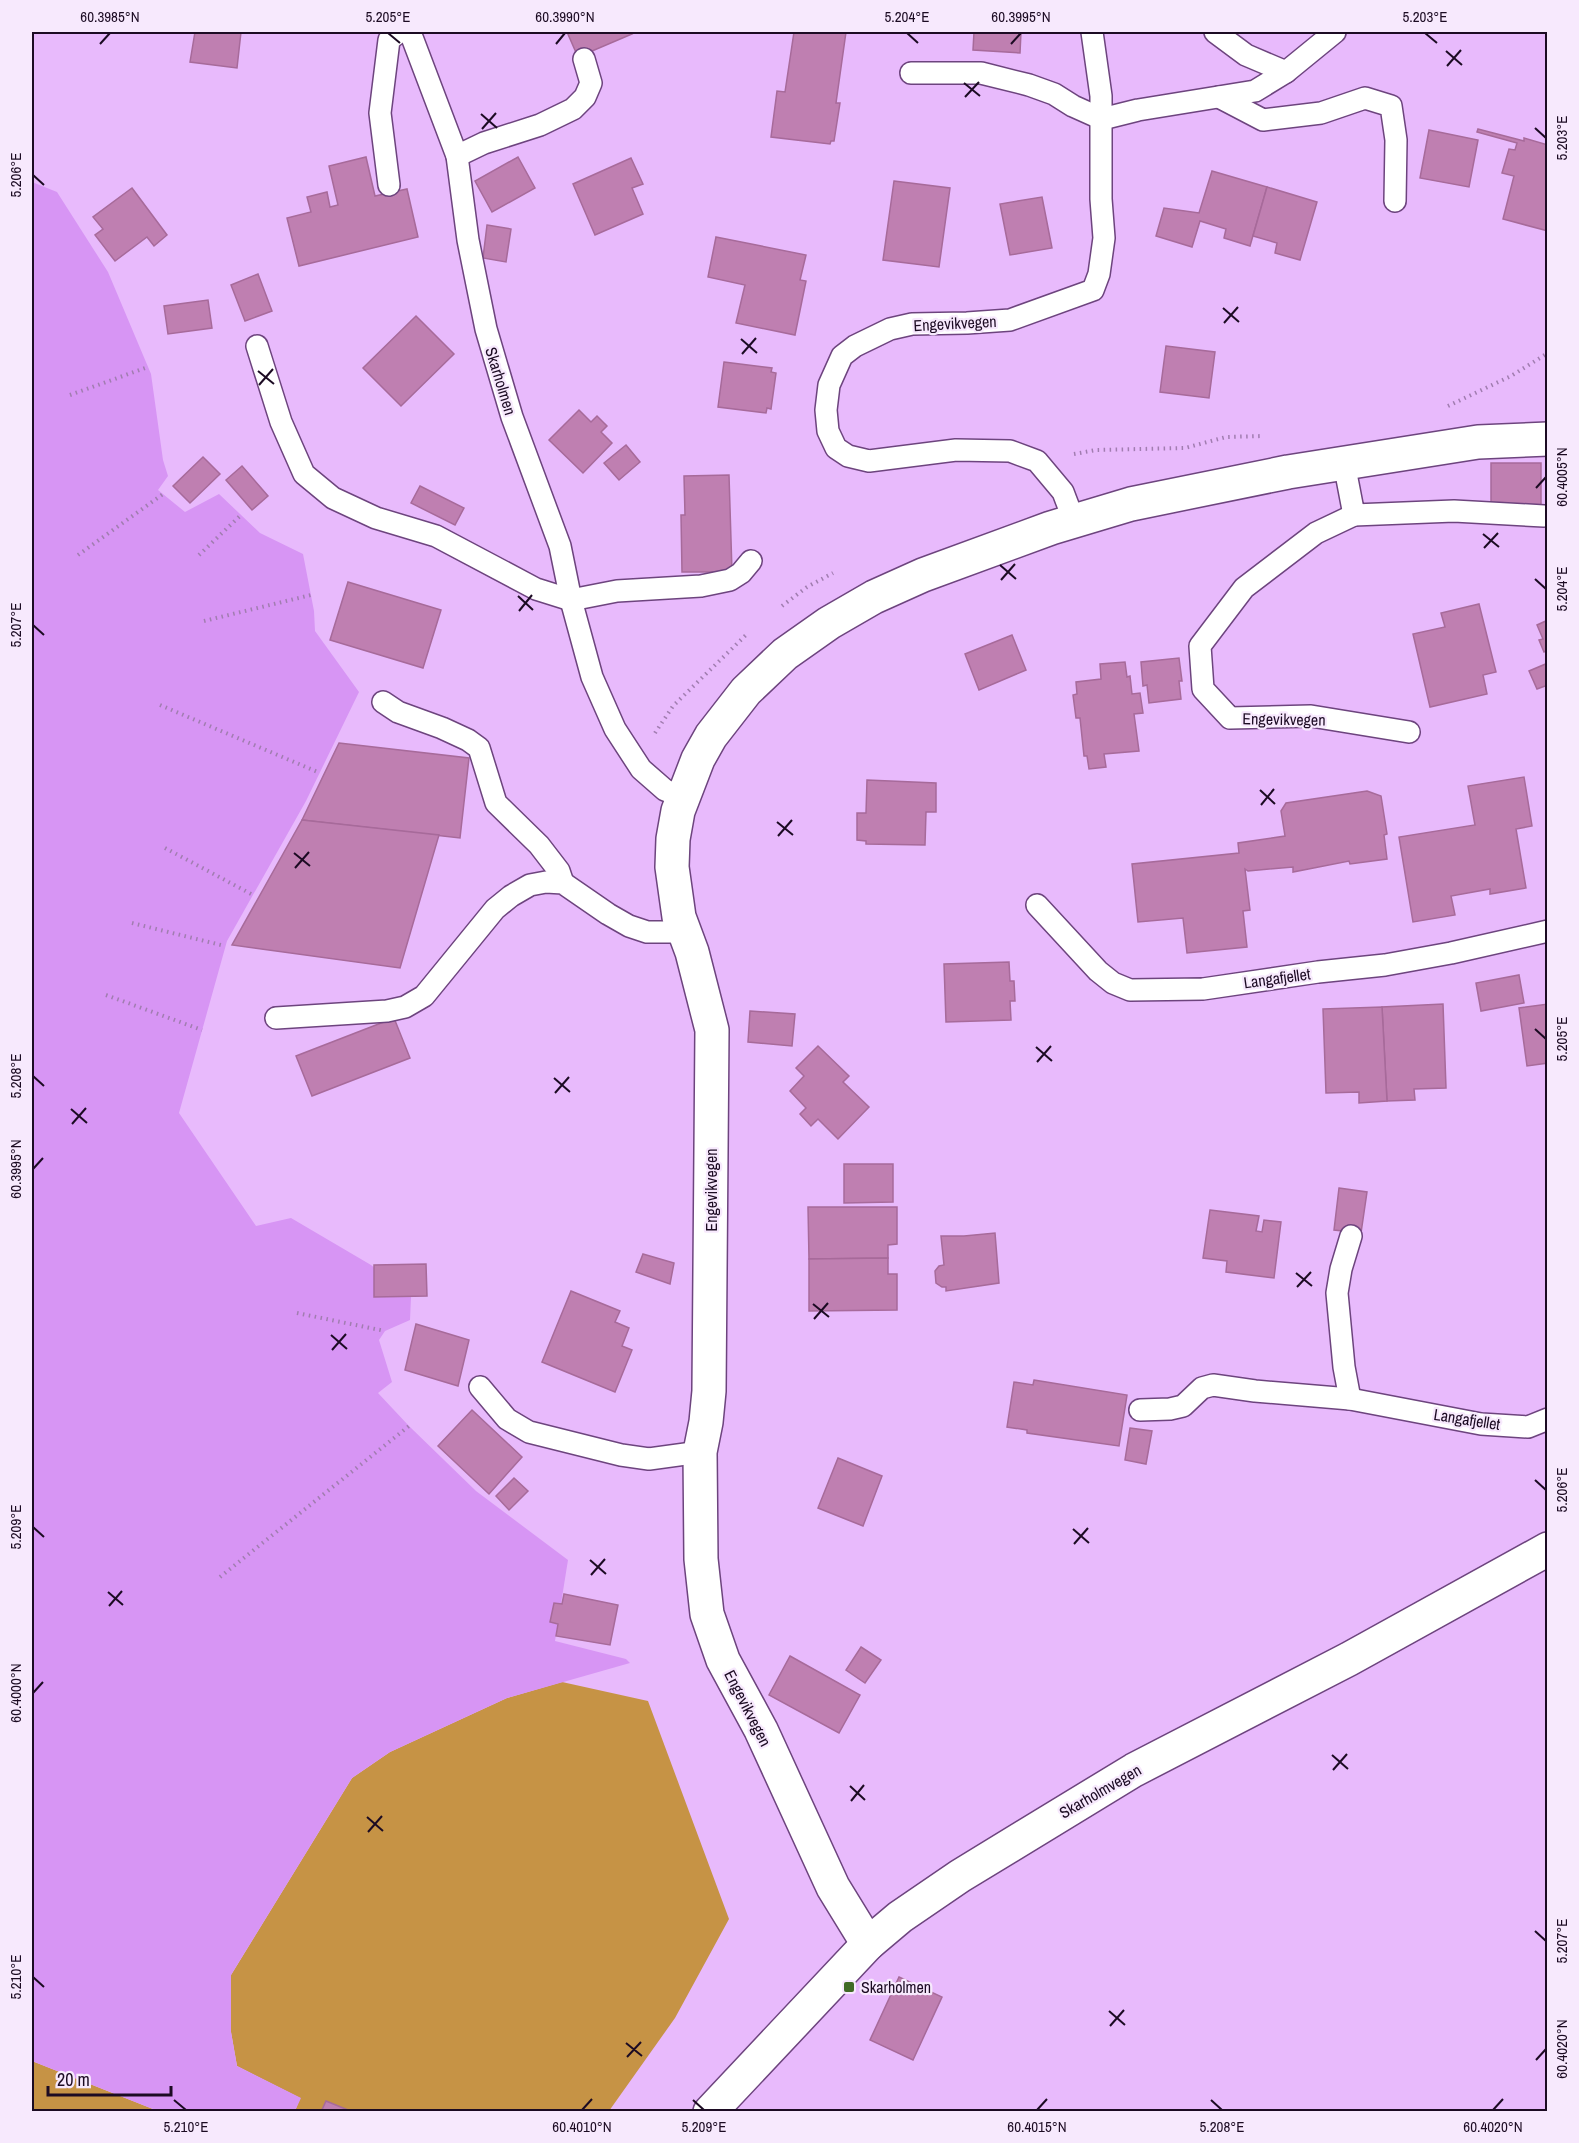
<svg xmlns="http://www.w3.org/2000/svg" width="1579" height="2143" font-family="'Archivo Narrow',sans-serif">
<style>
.green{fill:#c69345}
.water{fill:#d795f4}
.building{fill:#bf7fb1;stroke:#a76a9a;stroke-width:1.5}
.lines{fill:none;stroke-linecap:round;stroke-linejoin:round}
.service-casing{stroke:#6d447e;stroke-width:24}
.minor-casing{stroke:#6d447e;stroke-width:36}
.tertiary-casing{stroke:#6d447e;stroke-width:36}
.path{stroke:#a17db0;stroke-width:4;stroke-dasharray:1.5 4.5;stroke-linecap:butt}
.service{stroke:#fff;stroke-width:21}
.minor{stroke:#fff;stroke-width:33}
.tertiary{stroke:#fff;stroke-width:33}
.ticks{fill:none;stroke:#1c0b23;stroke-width:2}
.poi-dot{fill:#406926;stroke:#f7e9fd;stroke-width:2}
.labels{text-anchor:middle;stroke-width:4.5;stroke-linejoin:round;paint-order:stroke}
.street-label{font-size:16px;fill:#1c0b23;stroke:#f7e9fd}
.poi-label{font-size:16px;fill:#1c0b23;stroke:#f7e9fd;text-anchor:start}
.neatline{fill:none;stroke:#1c0b23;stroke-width:2}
.ticks-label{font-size:15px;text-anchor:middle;fill:#1c0b23}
</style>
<rect width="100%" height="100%" fill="#e8bafc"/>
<g class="green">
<path d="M562,1682l86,19 81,218 -54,99 -66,93h-314l5,-13 -63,-32 -6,-34v-57l121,-197 38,-26 117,-54z"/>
<path d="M32,2061l126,50h-126z"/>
</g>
<path class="water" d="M32,182l25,10 51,80 43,102 12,86 5,16 -10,14 27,22 34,-18 41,39 43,21 11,57 1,20 44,61 -53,109 -79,140 -48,172 77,113 35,-8 80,47 40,32 -1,23 -25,11 -6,9 13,42 -14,11 31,33 67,65 92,69 -13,81 71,18 4,4 -123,35 -117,54 -38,26 -121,197v57l6,34 64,32 -6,13h-137l-126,-50z"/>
<g class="building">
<path d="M195,32h46l-4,36 -47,-6z"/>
<path d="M567,32h63l2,2 -54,23z"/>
<path d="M794,32h52l-10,71h4l-6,38h-3l-1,3 -59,-7 6,-46 8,1z"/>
<path d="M974,32h47l-1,21 -47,-3z"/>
<path d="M1478,129l46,12v-3l24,7v86l-45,-12 11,-43 -12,-3 7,-24 6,1 2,-7 -40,-11z"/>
<path d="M1429,130l49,10 -9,47 -49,-9z"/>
<path d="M366,157l9,39 32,-7 11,48 -119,29 -12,-48 24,-6 -4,-15 20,-5 3,15 8,-2 -9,-39z"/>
<path d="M518,157l17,31 -43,24 -17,-31z"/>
<path d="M631,158l12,26 -11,4 11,26 -48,21 -22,-51z"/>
<path d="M1212,171l55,16 -17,59 -26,-8 2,-9 -26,-8 -8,26 -36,-11 8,-28 35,5z"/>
<path d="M894,181l56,7 -11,79 -56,-7z"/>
<path d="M1267,187l50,15 -17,58 -25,-7 2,-10 -24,-7z"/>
<path d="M132,188l35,47 -13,11 -7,-9 -32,24 -20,-26 8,-6 -10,-12z"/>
<path d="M1042,197l10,51 -42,7 -10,-51z"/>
<path d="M487,225l24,4 -5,33 -23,-4z"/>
<path d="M716,237l90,18 -6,25 6,1 -11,54 -59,-12 9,-38 -37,-8z"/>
<path d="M258,274l14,37 -27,10 -14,-36z"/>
<path d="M208,300l4,28 -44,6 -4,-28z"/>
<path d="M416,316l38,38 -53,52 -38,-38z"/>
<path d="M1166,346l49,6 -6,46 -49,-6z"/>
<path d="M724,362l48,6 -1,4 5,1 -5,36 -4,-1 -1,5 -48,-6z"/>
<path d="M579,410l12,12 6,-6 10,10 -6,6 11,11 -29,30 -34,-33z"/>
<path d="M626,445l14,17 -21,18 -15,-17z"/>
<path d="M203,457l17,17 -30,29 -17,-17z"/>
<rect x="1491" y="463" width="50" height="44"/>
<path d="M242,466l26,30 -16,14 -26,-30z"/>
<path d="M729,475l3,97h-50l-1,-57h4l-1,-39z"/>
<path d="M420,486l44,22 -9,17 -44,-22z"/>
<path d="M348,582l93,28 -18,58 -93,-28z"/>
<path d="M1479,604l17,68 -13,3 4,19 -57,13 -17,-73 32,-7 -4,-14z"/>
<path d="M1548,620v30l-4,2 -5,-12 4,-1 -6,-14z"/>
<path d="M1012,635l14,35 -47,20 -14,-36z"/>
<path d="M1179,658l3,23h-3l2,18 -32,4 -2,-18 -4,1 -2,-24z"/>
<path d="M1125,662l2,15 3,-1 2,18 8,-1 3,20 -9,1 5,37 -35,3 2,13 -17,2 -2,-13h-3l-4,-38h-4l-3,-23 4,-1 -1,-12 25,-3 -1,-15z"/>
<path d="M1548,663v22l-11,4 -8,-18z"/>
<path d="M339,743l130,15 -9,80 -158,-18z"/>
<path d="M1524,777l8,49 -16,3 10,59 -36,6v-5l-39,7 4,19 -42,7 -14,-85 76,-12 -7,-39z"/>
<path d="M867,780l69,3v29h-10l-1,33 -59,-1v-3l-9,-1v-27h9z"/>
<path d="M1367,791l14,5 6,38 -3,1 3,24 -37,5 -1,-3 -56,11v-5l-45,4 -3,-2 5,41 -7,1 4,36 -60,6 -4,-35 -45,4 -6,-58 107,-11 -1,-10 47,-7 -4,-25 5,-8z"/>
<path d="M302,820l137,15 -39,133 -168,-23z"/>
<path d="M1009,962l1,19h4l1,20h-5l1,19 -65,2 -2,-58z"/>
<path d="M1519,975l5,28 -43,8 -5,-28z"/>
<path d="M1443,1004l3,84 -32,1 1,11 -28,1 -5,-94z"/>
<path d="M1548,1004v59l-21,3 -8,-58z"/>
<path d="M1382,1007l5,94 -28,2v-11l-33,1 -3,-84z"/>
<path d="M750,1011l45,3 -3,32 -44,-4z"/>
<path d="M394,1018l16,40 -98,38 -16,-40z"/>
<path d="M818,1046l31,30 -6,6 26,25 -31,32 -20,-20 -7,7 -11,-12 6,-6 -16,-17 14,-15 -8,-8z"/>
<path d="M844,1164h49v38l-49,1z"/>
<path d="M1339,1188l28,4 -6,41 -27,-3z"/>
<path d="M808,1207h89v37l-9,1v13l-79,1z"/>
<path d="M1210,1210l49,6 -3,15 6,1 2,-12 17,2 -7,56 -48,-6 1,-11 -24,-3z"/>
<path d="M995,1233l4,50 -53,8v-4h-4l-6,-4 -1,-12 4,-5 5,-1 -3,-29h23z"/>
<path d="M643,1254l31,9 -4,21 -34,-12z"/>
<path d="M888,1258v16h9v36l-88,1v-52z"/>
<path d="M426,1264l1,32 -53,1v-32z"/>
<path d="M571,1291l49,20 -5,11 14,6 -7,18 10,4 -17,42 -73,-30z"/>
<path d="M416,1324l53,16 -11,46 -53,-16z"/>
<path d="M1034,1380l93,15 -8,51 -92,-13v-3l-20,-3 7,-45 19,3z"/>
<path d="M472,1410l50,47 -33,37 -51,-48z"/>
<path d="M1130,1428l22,3 -6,33 -21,-4z"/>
<path d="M838,1458l44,18 -19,50 -45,-18z"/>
<path d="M514,1478l14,13 -19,19 -13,-14z"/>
<path d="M564,1594l54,11 -8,40 -54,-9 2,-12 -8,-2 4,-19 8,1z"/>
<path d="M861,1647l20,13 -16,23 -19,-13z"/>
<path d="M790,1656l70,39 -21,38 -70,-38z"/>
<path d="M899,1977l43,20 -29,63 -43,-20z"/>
<path d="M326,2101l27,11h-32z"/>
</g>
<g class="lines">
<defs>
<g id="service">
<path d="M410,32l47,124 11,84 18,89 26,88 48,129 11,54 21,77 23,52 26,40 24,21 18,7"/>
<path d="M1215,32l31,23 40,17"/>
<path d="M911,73h70l48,12 25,9 19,12 29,13 36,-9 117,-19 31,-19 49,-40"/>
<path d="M1219,97l44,23 58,-7 44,-15 26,8 5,34 -1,61"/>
<path d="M457,156l27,-13 56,-18 33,-16 12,-12 6,-14 -7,-24"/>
<path d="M389,185l-9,-72 9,-73 10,-8"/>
<path d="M257,346l24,76 23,52 29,24 43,20 60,18 100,53 35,11 46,-9 84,-5 29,-6 11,-7 10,-12"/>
<path d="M1344,463l10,52 100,-4 90,5"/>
<path d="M1354,515l-38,18 -72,55 -44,58 3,43 27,29 81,-2 98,16"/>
<path d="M1074,521l-11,-29 -26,-31 -27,-10 -54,-1 -87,11 -21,-5 -12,-8 -8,-17 -2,-21 3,-25 13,-29 13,-10 35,-17 22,-5 55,-1 43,-3 83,-30 6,-16 5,-36 -3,-39v-103l-9,-64"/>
<path d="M383,702l15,10 44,16 26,12 11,8 17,55 43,42 20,26 4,12"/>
<path d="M1037,905l61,66 15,12 17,7 73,-1 115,-17 67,-7 66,-12 97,-22"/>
<path d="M276,1018l111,-7 18,-4 19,-11 71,-87 16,-13 19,-11 16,-3 17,1 45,31 21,12 18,6h37"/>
<path d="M480,1387l27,32 22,13 92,23 28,4 51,-7"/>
<path d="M1350,1399l-6,-32 -7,-74 4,-24 10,-33"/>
<path d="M1140,1410l30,-1 13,-3 19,-18 11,-3 42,6 95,8 131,25 47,3 20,-8"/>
</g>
<path id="minor" d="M868,1944l-35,-57 -72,-157 -38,-70 -16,-46 -6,-55 -1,-107 6,-30 3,-31 3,-361 -20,-78 -13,-35 -7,-50 1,-28 5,-28 20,-52 13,-23 35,-45 39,-37 44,-31 45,-26 49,-22 128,-47 80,-24 157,-32 190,-30 70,-3"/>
<path id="tertiary" d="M710,2112l158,-168 32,-27 60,-41 174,-106 215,-111 199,-110"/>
</defs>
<use href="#service" class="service-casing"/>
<use href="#minor" class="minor-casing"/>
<use href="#tertiary" class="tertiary-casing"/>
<g class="path">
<path d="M70,395l78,-28"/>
<path d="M1448,406l63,-30 37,-23"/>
<path d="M1074,454l22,-4 89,-2 41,-11 37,-1"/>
<path d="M78,555l85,-61"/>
<path d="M199,555l42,-40"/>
<path d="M782,606l25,-19 26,-14"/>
<path d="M204,621l107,-26"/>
<path d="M160,705l160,68"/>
<path d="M655,733l18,-27 75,-73"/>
<path d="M165,848l88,47"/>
<path d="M132,923l93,23"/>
<path d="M106,995l96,35"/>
<path d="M297,1313l88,18"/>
<path d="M220,1577l189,-151"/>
</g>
<use href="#service" class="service"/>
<use href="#minor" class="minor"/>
<use href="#tertiary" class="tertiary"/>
</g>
<path class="ticks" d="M388,33l12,10M907,33l11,10M1425,33l12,10M100,44l10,-11M556,44l9,-11M1011,44l10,-11M1446,51l16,14M1447,66l14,-16M964,83l16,13M965,97l14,-15M481,114l16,14M1535,128l11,10M482,129l14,-16M33,175l11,10M1223,308l16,14M1224,323l14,-16M741,339l16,14M742,354l14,-16M258,371l16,13M259,385l14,-16M1536,488l10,-11M1483,534l16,13M1484,548l14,-15M1000,565l16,14M1535,579l11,10M1001,580l14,-16M518,596l15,14M519,611l13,-16M33,625l11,10M1260,790l15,14M1261,805l13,-16M777,822l16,13M778,836l14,-16M294,853l16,13M295,868l14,-16M1535,1029l11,10M1036,1047l16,14M1037,1062l14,-16M33,1076l11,10M554,1078l16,14M555,1093l14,-16M71,1109l16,14M72,1124l14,-16M33,1169l10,-11M1296,1273l16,13M1297,1287l14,-15M813,1304l16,13M814,1319l14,-16M331,1335l16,14M332,1350l14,-16M1535,1480l11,10M33,1527l11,10M1073,1529l16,14M1074,1544l14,-16M590,1560l16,14M591,1575l14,-16M108,1592l15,13M109,1606l13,-15M33,1693l10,-11M1332,1755l16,14M1333,1770l14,-16M850,1786l15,14M851,1801l13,-16M367,1817l16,14M368,1832l14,-16M1535,1931l11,10M33,1977l11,10M1109,2011l16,14M1110,2026l14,-16M626,2043l16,13M627,2057l14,-15M1536,2060l10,-11M174,2100l12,10M693,2100l11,10M1211,2100l11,10M582,2110l10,-11M1037,2110l10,-11M1493,2110l10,-11"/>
<rect class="poi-dot" x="843" y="1981" width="12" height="12" rx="3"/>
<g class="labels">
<g class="street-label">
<text transform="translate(955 323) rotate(-3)" y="6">Engevikvegen</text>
<text transform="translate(501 381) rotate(73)" y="6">Skarholmen</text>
<text transform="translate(1284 719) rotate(1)" y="6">Engevikvegen</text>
<text transform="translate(1277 978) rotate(-8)" y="6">Langafjellet</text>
<text transform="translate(711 1190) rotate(-90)" y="6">Engevikvegen</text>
<text transform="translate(1467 1419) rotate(9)" y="6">Langafjellet</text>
<text transform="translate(748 1708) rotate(63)" y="6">Engevikvegen</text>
<text transform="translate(1100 1791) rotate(-30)" y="6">Skarholmvegen</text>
</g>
<g class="poi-label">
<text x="861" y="1993">Skarholmen</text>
</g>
</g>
<rect width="1579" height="2143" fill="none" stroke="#f7e9fd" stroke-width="66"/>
<path d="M48 2086v9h123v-9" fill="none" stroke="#1c0b23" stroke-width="3"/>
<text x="57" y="2086" font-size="18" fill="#1c0b23" stroke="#f7e9fd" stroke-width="4.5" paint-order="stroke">20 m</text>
<rect x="33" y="33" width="1513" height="2077" class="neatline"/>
<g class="ticks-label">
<text x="110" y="22">60.3985°N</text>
<text x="388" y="22">5.205°E</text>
<text x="565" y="22">60.3990°N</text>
<text x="907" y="22">5.204°E</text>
<text x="1021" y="22">60.3995°N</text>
<text x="1425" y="22">5.203°E</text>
<text transform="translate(1562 138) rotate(-90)" y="5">5.203°E</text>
<text transform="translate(16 175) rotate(-90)" y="5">5.206°E</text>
<text transform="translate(1562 477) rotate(-90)" y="5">60.4005°N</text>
<text transform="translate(1562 589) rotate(-90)" y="5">5.204°E</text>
<text transform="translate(16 625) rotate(-90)" y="5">5.207°E</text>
<text transform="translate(1562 1039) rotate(-90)" y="5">5.205°E</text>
<text transform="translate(16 1076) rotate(-90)" y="5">5.208°E</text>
<text transform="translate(16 1169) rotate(-90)" y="5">60.3995°N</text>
<text transform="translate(1562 1490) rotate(-90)" y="5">5.206°E</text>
<text transform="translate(16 1527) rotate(-90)" y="5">5.209°E</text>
<text transform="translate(16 1693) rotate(-90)" y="5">60.4000°N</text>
<text transform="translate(1562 1941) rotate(-90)" y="5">5.207°E</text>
<text transform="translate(16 1977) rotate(-90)" y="5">5.210°E</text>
<text transform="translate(1562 2049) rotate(-90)" y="5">60.4020°N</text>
<text x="186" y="2132">5.210°E</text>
<text x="582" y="2132">60.4010°N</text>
<text x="704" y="2132">5.209°E</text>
<text x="1037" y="2132">60.4015°N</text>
<text x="1222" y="2132">5.208°E</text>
<text x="1493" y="2132">60.4020°N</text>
</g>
</svg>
